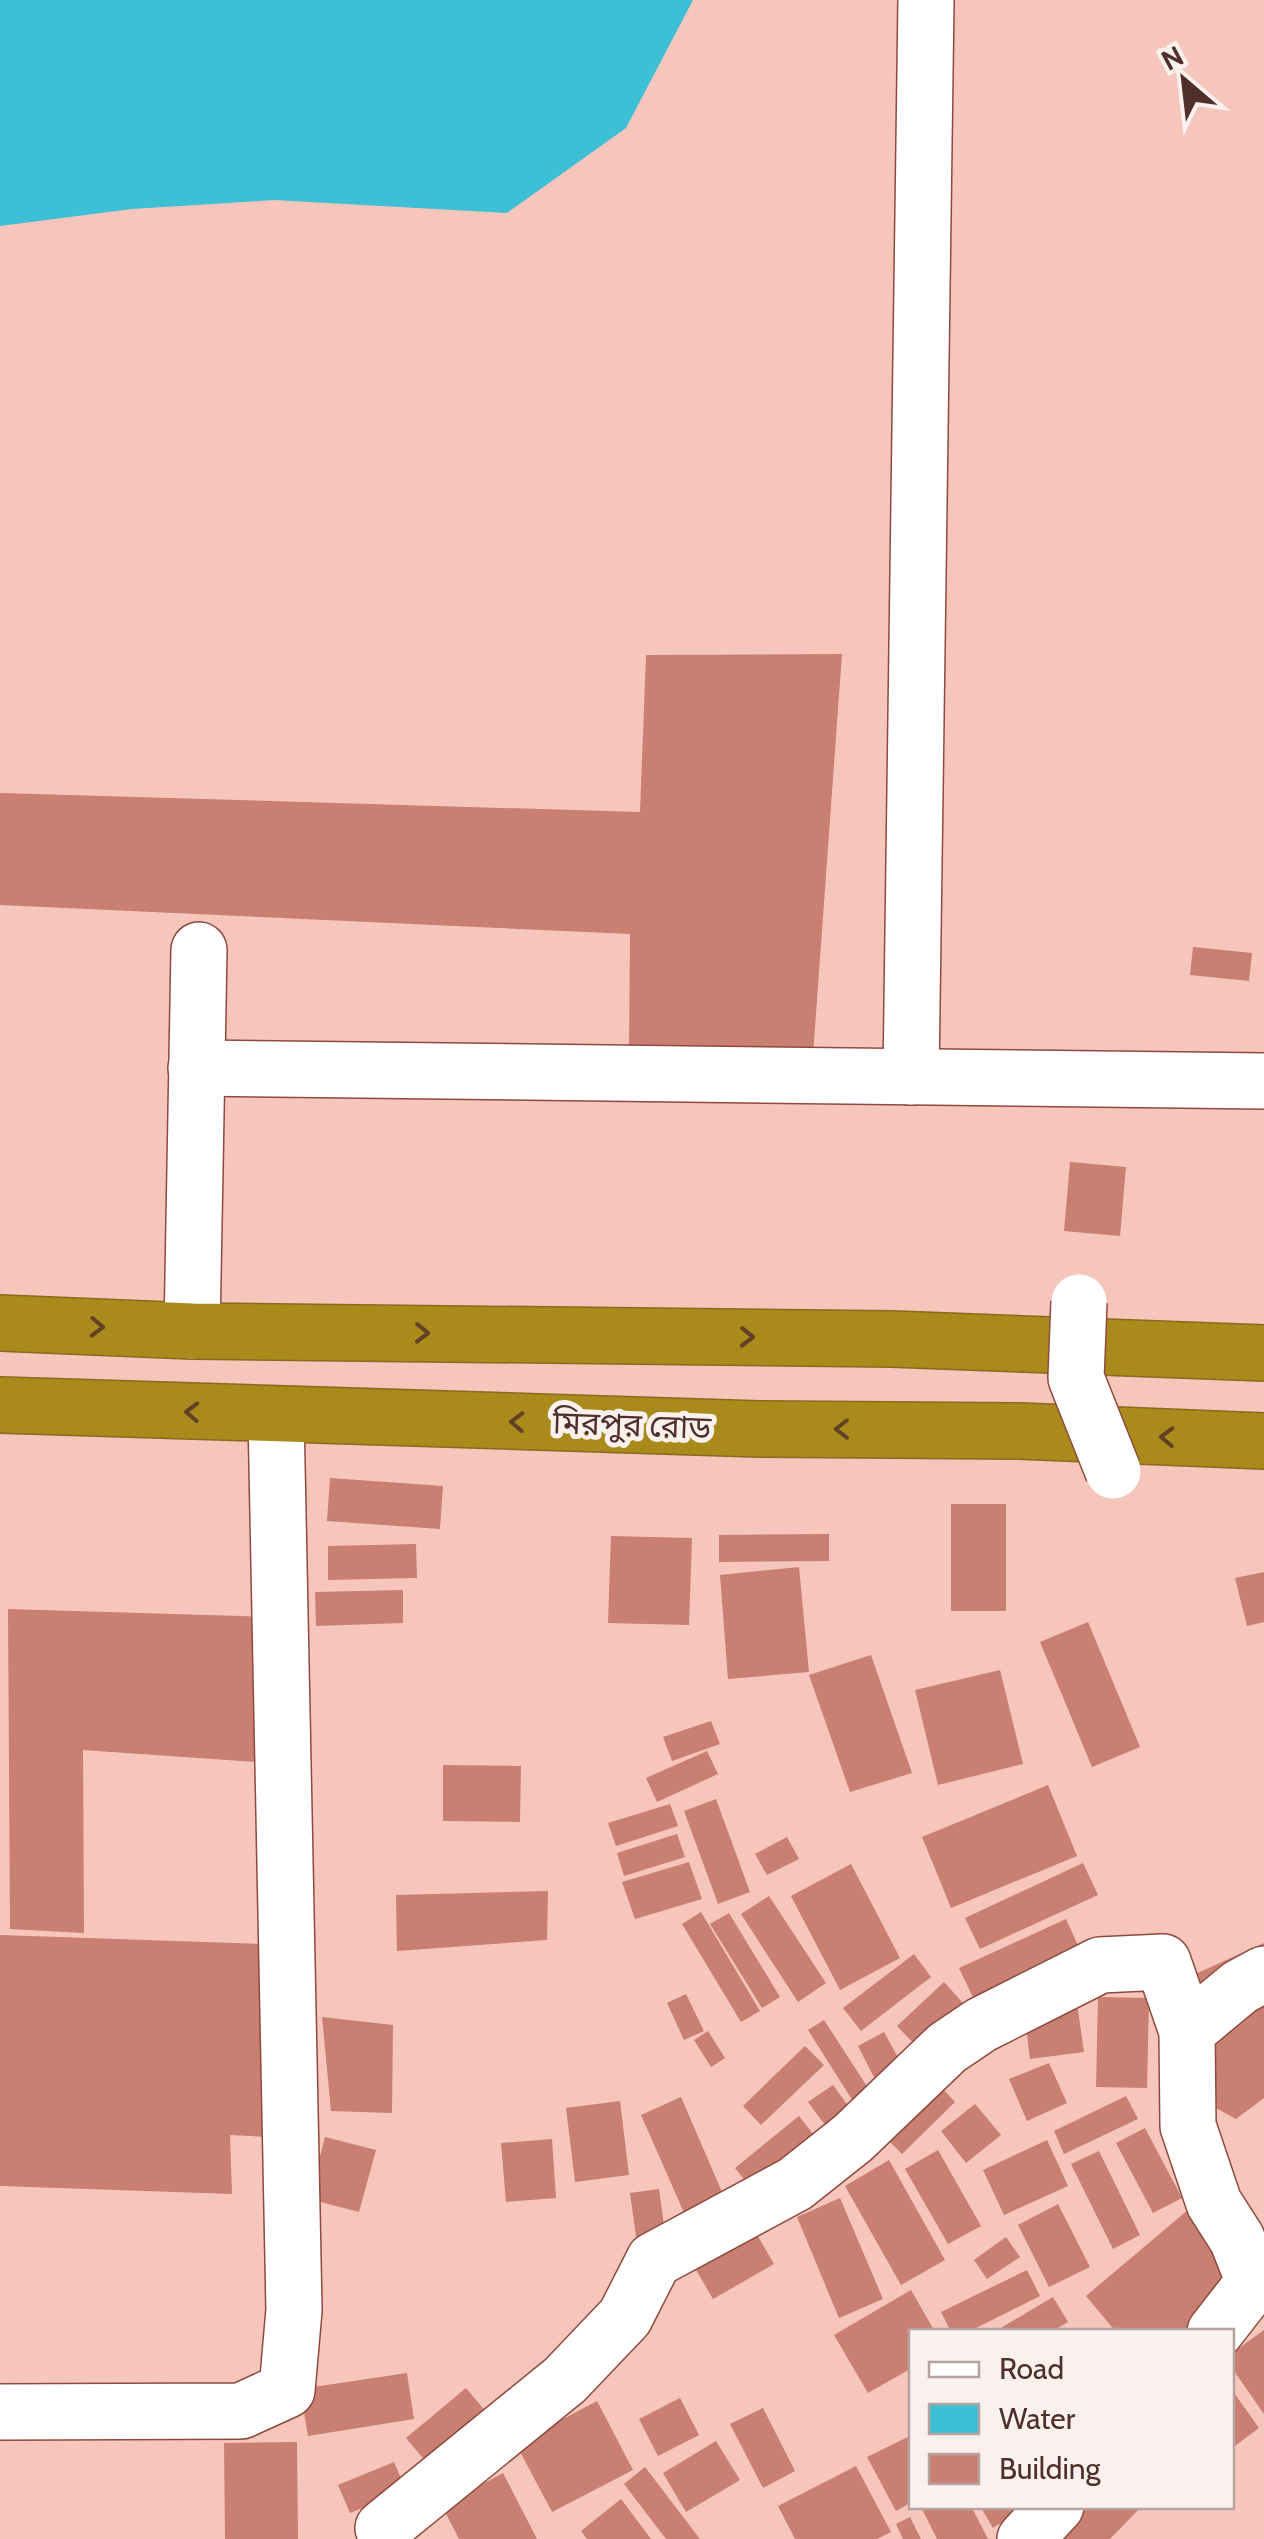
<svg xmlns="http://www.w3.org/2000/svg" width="1264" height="2539" font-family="Cabin,'Noto Sans Bengali',sans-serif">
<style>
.water{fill:#3dbfd5}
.building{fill:#c97f71}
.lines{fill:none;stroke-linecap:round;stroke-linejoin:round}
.minor-casing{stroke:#8e4a3e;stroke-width:58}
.highway-casing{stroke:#8a6a20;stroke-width:58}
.minor{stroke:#fff;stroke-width:55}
.highway{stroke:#aa8a1b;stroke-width:55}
.minor-bridge-casing{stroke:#8e4a3e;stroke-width:58;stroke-linecap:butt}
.minor-bridge{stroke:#fff;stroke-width:55}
.oneway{stroke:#614126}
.labels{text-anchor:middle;stroke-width:10;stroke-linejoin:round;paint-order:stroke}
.street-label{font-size:32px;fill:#4f2f29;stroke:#faf1ef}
</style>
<rect width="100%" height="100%" fill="#f6c5bc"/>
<path class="water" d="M0,0h693l-67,128 -119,85 -233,-13 -142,9 -132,17z"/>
<g class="building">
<path d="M842,654l-29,401 -184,-6 1,-115 -630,-29v-112l640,19 6,-157z"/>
<path d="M1193,947l59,6 -3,28 -59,-6z"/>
<path d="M1070,1162l56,5 -6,69 -56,-5z"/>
<path d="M330,1478l113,8 -3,43 -113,-8z"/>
<rect x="951" y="1504" width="55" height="107"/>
<path d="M829,1534v27l-110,1v-27z"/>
<path d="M611,1536l81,2 -3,87 -81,-2z"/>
<path d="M416,1544l1,34 -89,2v-34z"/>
<path d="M799,1567l10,105 -81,7 -8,-104z"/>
<path d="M1264,1572v50l-17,4 -12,-48z"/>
<path d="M403,1590v33l-87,3 -1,-34z"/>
<path d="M8,1609l263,8 1,146 -189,-13 1,183 -74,-4z"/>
<path d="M1088,1622l52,125 -48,20 -52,-125z"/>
<path d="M871,1655l41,118 -62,19 -41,-117z"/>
<path d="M1000,1670l23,94 -85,21 -23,-95z"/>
<path d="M711,1721l9,23 -48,17 -9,-24z"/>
<path d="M707,1751l11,23 -61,28 -11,-24z"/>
<path d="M443,1765l78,1 -1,56 -77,-1z"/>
<path d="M1048,1785l29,71 -126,52 -29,-71z"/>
<path d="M716,1799l34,93 -32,12 -34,-93z"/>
<path d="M670,1804l8,22 -62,20 -8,-23z"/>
<path d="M677,1834l8,23 -61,19 -7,-23z"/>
<path d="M787,1837l12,22 -32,16 -12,-21z"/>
<path d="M689,1862l13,37 -67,20 -13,-37z"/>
<path d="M1083,1863l15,32 -118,54 -15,-31z"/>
<path d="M851,1864l49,94 -60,32 -49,-94z"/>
<path d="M548,1891l-1,49 -150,11 -1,-56z"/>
<path d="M769,1896l57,87 -28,19 -57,-88z"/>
<path d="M701,1912l59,99 -19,11 -59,-98z"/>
<path d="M729,1913l51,84 -18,11 -52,-84z"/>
<path d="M1066,1919l19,42 -106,49 -20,-42z"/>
<path d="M0,1935l261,9 7,193 -38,-2 2,59 -232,-8z"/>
<path d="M1264,1943v20l-75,33 -7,-16z"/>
<path d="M914,1954l17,23 -70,54 -18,-23z"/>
<path d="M944,1982l27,30 -46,43 -28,-29z"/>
<path d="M1264,1991v107l-28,21 -44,-24 8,-63z"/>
<path d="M686,1994l18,37 -20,9 -17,-37z"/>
<path d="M1098,1997l51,1 -2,90 -51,-1z"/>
<path d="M1077,2004l7,48 -54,7 -6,-49z"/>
<path d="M322,2017l71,8 -1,88 -61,-2z"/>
<path d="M824,2020l48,74 -16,12 -48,-76z"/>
<path d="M708,2031l17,27 -14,9 -17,-27z"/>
<path d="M884,2032l22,40 -27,15 -21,-41z"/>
<path d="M805,2046l19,19 -63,60 -18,-19z"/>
<path d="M1049,2063l18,40 -40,18 -18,-42z"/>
<path d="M833,2085l27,37 -24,18 -28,-38z"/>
<path d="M941,2087l14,15 -53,52 -14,-14z"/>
<path d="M1126,2096l12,23 -74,35 -10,-23z"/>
<path d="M681,2097l47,109 -39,18 -48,-109z"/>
<path d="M620,2101l9,74 -54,7 -9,-74z"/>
<path d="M975,2104l26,31 -35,28 -25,-32z"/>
<path d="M799,2116l21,27 -65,50 -20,-25z"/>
<path d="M1145,2128l37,70 -29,15 -37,-70z"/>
<path d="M325,2137l51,13 -17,62 -50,-13z"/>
<path d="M552,2139l4,59 -50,4 -5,-59z"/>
<path d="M1047,2140l21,46 -64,29 -21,-45z"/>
<path d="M938,2150l43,76 -33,18 -43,-75z"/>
<path d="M1099,2151l41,84 -27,14 -42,-85z"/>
<path d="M889,2160l56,100 -44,25 -56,-99z"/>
<path d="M659,2189l8,58 -29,4 -8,-58z"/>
<path d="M840,2198l43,101 -44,19 -42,-101z"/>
<path d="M1058,2204l32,63 -41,20 -31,-62z"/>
<path d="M1189,2209l59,69 -63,54h-69l-30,-36z"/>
<path d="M756,2233l18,31 -61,35 -18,-31z"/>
<path d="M1006,2237l14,20 -33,22 -13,-19z"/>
<path d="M1027,2270l13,26 -72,36h-17l-10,-20z"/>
<path d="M911,2290l24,42h-23v36l-44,25 -34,-58z"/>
<path d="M1053,2297l15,25 -17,10h-57z"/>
<path d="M1264,2330v84l-32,-46v-15z"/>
<path d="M407,2373l7,46 -106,17 -8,-47z"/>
<path d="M466,2388l26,31 -60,50 -26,-31z"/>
<path d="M1232,2390l27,38 -27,20z"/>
<path d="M680,2398l19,37 -41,21 -19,-37z"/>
<path d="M597,2401l36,69 -81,42 -36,-68z"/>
<path d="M763,2408l32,63 -32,17 -33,-64z"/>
<path d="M912,2435v67l-16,9 -29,-54z"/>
<path d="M716,2441l24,39 -54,32 -23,-39z"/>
<path d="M297,2442l1,97h-73l-1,-96z"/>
<path d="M394,2462l12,28 -56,23 -12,-28z"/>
<path d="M856,2466l35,66 -14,7h-82l-17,-33z"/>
<path d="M645,2467l55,72h-34l-42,-55z"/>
<path d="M503,2473l34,66h-78l-17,-33z"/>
<path d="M621,2499l30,40h-64l-6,-8z"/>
<path d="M927,2506h44l17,33h-51l-15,-30z"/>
<path d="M980,2506h48l-35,22z"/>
<path d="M1070,2506h72l-32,33h-72z"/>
<path d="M910,2517l11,22h-18l-7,-15z"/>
</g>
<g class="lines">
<defs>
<g id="minor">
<path d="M196,1068l1068,13"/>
<path d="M911,1077l15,-1077"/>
<path d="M192,1331l7,-381"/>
<path d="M1215,2332l39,-50 -17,-43 -23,-36 -26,-77 -1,-95 53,-44 24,-13"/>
<path d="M0,2412l241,-1 46,-21 7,-80 -18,-895"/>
<path d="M383,2528l182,-148 60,-63 29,-57 141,-76 58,-46 94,-90 34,-23 119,-60 63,-3 24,69"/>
<path d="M1025,2539l31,-33"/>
</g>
<g id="highway">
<path d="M0,1323l192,8 700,8 372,14"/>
<path d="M0,1405l760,24 259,2 245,10"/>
</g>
</defs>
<use href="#minor" class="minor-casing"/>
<use href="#highway" class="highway-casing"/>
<use href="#minor" class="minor"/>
<use href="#highway" class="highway"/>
<defs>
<path id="minor-bridge" d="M1079,1302l-3,76 37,93"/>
</defs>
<use href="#minor-bridge" class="minor-bridge-casing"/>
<use href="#minor-bridge" class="minor-bridge"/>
</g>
<defs><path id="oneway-chevron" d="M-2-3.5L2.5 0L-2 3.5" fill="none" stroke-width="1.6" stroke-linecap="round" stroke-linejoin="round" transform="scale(2.5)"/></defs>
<g class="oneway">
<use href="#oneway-chevron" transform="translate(97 1327) rotate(2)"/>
<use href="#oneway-chevron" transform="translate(422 1333) rotate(1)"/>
<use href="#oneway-chevron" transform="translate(747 1337) rotate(1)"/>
<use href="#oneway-chevron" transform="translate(192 1412) rotate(-178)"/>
<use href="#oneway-chevron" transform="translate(517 1422) rotate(-178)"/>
<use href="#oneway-chevron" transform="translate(842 1429) rotate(-180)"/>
<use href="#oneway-chevron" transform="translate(1167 1437) rotate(-178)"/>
</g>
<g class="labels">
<g class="street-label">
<text transform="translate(632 1425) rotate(2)" y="11">মিরপুর রোড</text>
</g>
</g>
<rect x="909" y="2329" width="325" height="180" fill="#faf1ef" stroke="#b6a3a0" stroke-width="2.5"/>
<rect x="929" y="2362" width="50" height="15" fill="#ffffff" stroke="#b6a3a0" stroke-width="2.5"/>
<text x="999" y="2379" font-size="30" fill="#4f2f29">Road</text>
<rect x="929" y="2404" width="50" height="30" fill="#3dbfd5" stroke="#b6a3a0" stroke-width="2.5"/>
<text x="999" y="2429" font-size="30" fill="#4f2f29">Water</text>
<rect x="929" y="2454" width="50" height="30" fill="#c97f71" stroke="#b6a3a0" stroke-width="2.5"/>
<text x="999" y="2479" font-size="30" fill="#4f2f29">Building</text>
<g transform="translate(1184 80) rotate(332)" stroke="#faf1ef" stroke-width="8" paint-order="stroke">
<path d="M0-8L18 38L0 25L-18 38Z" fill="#4f2f29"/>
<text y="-15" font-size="28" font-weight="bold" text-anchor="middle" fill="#4f2f29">N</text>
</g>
</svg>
